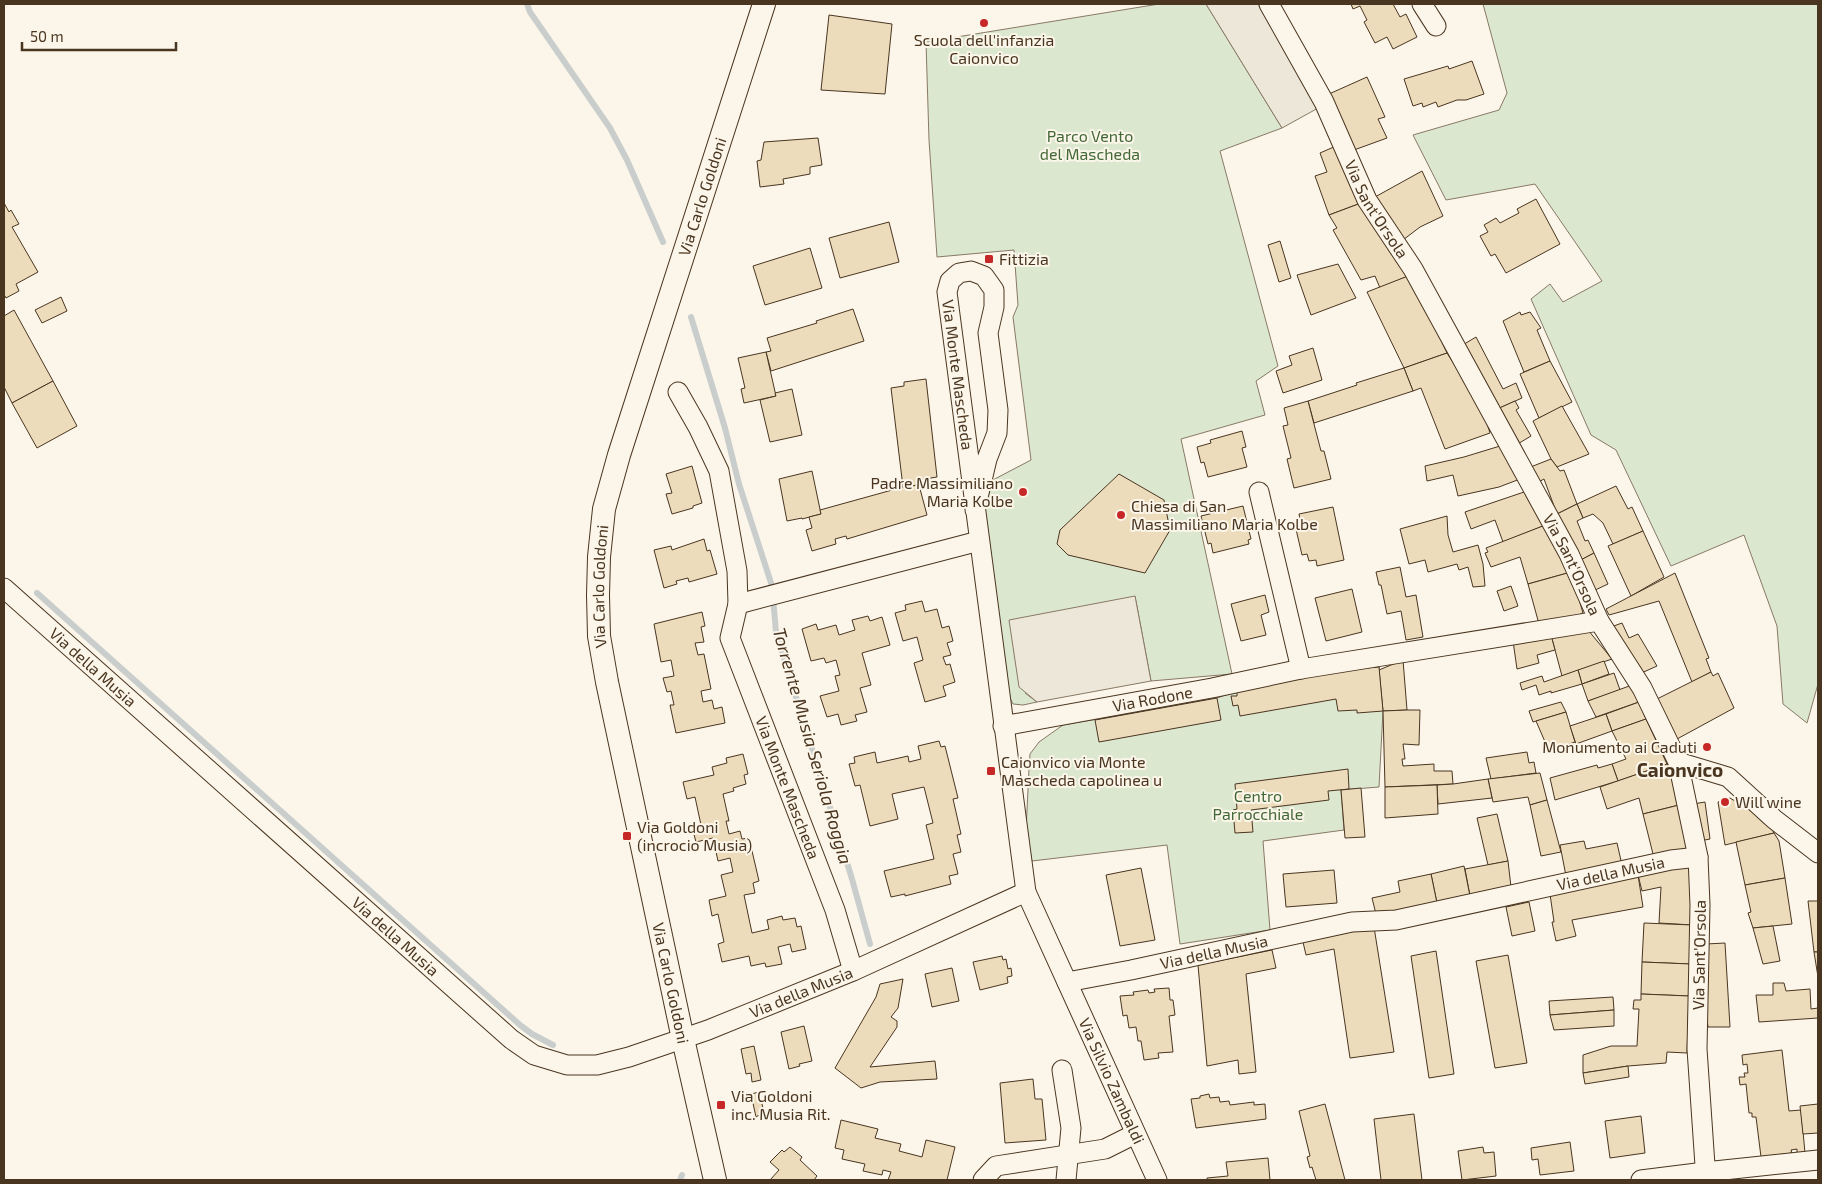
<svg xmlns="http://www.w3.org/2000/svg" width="1822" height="1184" font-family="'Exo 2',sans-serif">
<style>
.green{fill:#dce7d0;stroke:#887966}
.parking{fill:#ede7d9;stroke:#887966}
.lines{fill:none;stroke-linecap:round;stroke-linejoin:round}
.stream{stroke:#c9cecd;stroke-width:6}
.building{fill:#ecdcbc;stroke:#4a3520}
.minor-casing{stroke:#4a3520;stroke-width:21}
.tertiary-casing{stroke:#4a3520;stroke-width:24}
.minor{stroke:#fbf6e9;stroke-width:19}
.tertiary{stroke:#fbf6e9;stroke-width:22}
.poi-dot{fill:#c62828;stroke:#fbf6e9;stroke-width:2}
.labels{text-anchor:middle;stroke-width:4;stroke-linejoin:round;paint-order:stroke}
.poi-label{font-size:16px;fill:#4a3520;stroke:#fbf6e9;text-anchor:start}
.park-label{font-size:16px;fill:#436837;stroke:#fbf6e9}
.street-label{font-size:16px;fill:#4a3520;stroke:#fbf6e9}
.water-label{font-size:18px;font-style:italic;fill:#4a3520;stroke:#fbf6e9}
.quarter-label{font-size:19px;font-weight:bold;fill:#4a3520;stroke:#fbf6e9}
</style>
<rect width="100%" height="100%" fill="#fbf6e9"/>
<g class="green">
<path d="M1159,4h47l76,124 -62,23 58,215 -22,15 9,34 -84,24 51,235 -81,7 -16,-85 -110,97 12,9 -14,3 -10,-1 -8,-16 -22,-189 6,-17 42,-22 -18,-143 5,-12 -4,-55 -77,7 -8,-117 -3,-98z"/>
<path d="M1483,4h335v680l-11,39 -24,-19 -6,-78 -33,-91 -73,31 -55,-116 -25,-15 -60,-136 19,-15 13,18 39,-21 -67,-97 -89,16 -33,-65 86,-25 8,-17z"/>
<path d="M1379,667l4,44 -4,76 -38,3 3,40 -81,11 7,89 -90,14 -13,-99 -135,16 -6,-30 3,-62 1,-15 9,-12 24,-17 154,-27 20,-7 103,-21z"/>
</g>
<g class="parking">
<path d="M1206,4h52l62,103 -38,21z"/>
<path d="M1135,596l16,85 -114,21 -18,-15 -10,-67z"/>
</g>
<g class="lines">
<g class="stream">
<path d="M527,4l3,8 80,116 17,32 36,82"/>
<path d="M691,317l34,111 14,56 33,102 4,46 76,247 18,65"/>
<path d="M37,593l483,432 12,9 21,11"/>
<path d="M680,1180l2,-5"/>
</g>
</g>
<g class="building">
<path d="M1351,4h42l7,13 6,-3 11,23 -24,12 -6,-12 -12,6 -11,-21 3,-2 -7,-14 -7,3z"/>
<path d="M829,15l63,9 -7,70 -64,-4z"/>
<path d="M1472,61l12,33 -18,6h-9l-19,7 -2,-5 -13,5 -1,-4 -9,3 -9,-27 44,-13 1,3z"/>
<path d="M1367,77l18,40 -7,2 9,19 -33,12 -25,-56z"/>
<path d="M818,138l4,27 -12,2v7l-27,5 1,5 -24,3 -3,-26 4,-1 3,-18z"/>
<path d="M1336,146l25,57 -32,12 -14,-39 12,-4 -7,-19z"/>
<path d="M1422,171l21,45 -23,11 -17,13 -28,-43z"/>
<path d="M1536,199l24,45 -54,29 -11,-19 -4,2 -11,-20 8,-4 -4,-7 12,-7 4,5 19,-10 -2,-4z"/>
<path d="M4,203l5,9 2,-2 8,14 -7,3 26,45 -22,12 3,7 -13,7 -1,-2h-1z"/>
<path d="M1361,203l47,73 -28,12 -5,-12 -14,4 -28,-50 4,-2 -8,-13z"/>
<path d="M889,222l10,40 -59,16 -11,-40z"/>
<path d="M1280,241l11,37 -12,4 -11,-37z"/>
<path d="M810,248l12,40 -57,17 -12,-39z"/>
<path d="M1338,264l18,34 -45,17 -14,-40z"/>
<path d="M1408,276l9,14 30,63 -43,15 -37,-76z"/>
<path d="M61,297l6,14 -25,12 -7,-13z"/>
<path d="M853,309l11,32 -93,30 -5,-19 5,-1 -4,-13 50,-15 -1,-2z"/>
<path d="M14,310l39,71 -41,22 -8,-16v-71z"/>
<path d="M1520,312l1,3 9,-3 11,16 -4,2 13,31 -26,11 -21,-51z"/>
<path d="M1476,337l27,52 13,-6 6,15 -27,12 -34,-64z"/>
<path d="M1313,348l9,32 -39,13 -7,-22 16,-6 -3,-9z"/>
<path d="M766,352l10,44 -32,7 -3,-14 4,-1 -7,-30z"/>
<path d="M1447,353l35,55 8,25 -45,16 -24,-61 -8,3 -9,-23z"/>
<path d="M1550,361l22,41 -33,16 -19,-44z"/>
<path d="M1404,368l9,23 -99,32 -6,-22 49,-16 -1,-2z"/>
<path d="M926,379l11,98 -12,2v5l-22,3 -12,-99 13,-2v-4z"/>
<path d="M53,381l24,45 -40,22 -25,-45z"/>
<path d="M792,389l10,46 -32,7 -10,-42 16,-4 -1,-3z"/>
<path d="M1308,401l13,50h3l7,28 -37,9 -7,-29 4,-1 -8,-32 5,-1 -4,-17z"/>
<path d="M1515,401l4,7 -3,2 15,26 -15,9 -21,-35z"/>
<path d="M1562,406l27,48 -32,13 -6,-8 -18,-38z"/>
<path d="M1242,431l4,16 -4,1 5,19 -39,10 -4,-15 -3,1 -4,-16 14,-4 -1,-3z"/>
<path d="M1500,446l20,33 -21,8 -41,9 -5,-21 -26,6 -2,-15 39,-9z"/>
<path d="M1551,459l9,12 4,-1 13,34 -20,10 -13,-35 -9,5 -7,-16z"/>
<path d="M692,466l10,37 -9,3v2l-21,6 -6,-20 6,-1 -6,-19z"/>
<path d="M812,471l9,43 -19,5v-1l-15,3 -8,-42z"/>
<path d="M1119,474l45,26 6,30 -25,43 -77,-18 -11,-11 3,-14z"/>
<path d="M919,485l8,30 -80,24 -1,-3 -11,3 1,5 -24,7 -6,-21 6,-2 -3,-11 12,-3 -1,-4 83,-23z"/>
<path d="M1616,486l12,23 4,-2 11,24 -30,13 -10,-21 -10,-9 -10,4 -6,-14z"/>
<path d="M1527,491l21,33 -45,18 -8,-22 -24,9 -6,-17z"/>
<path d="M1577,504l6,14 -6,3 8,20 3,-1 6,13 -17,9 -20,-48z"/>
<path d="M1243,506l8,33 -3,1 1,4 -36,9 -2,-10 -3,1 -7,-28z"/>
<path d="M1333,507l11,53 -27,6 -1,-6 -7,1 -2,-7 -5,1 -7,-30 6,-1 -2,-10z"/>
<path d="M1447,516l1,19 5,17 25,-7 5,19 2,22 -12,1 -5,-20 -9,3 -2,-6 -29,8 -3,-12 -16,4 -9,-35z"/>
<path d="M1548,524l23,48 -43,12 -8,-27 -29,10 -6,-14 3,-1 -2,-4z"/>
<path d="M1643,531l21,46 -33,19 -23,-50z"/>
<path d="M704,539l3,12 3,-1 7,24 -28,8 -1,-4 -12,3 1,3 -13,4 -10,-38 17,-4 1,4z"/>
<path d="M1594,553l14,31 -17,8 -14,-30z"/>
<path d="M1400,567l6,30 10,-2 7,42 -17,3 -5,-29 -14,3 -6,-29h-2l-3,-13z"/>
<path d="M1571,572l12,41 -14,6 -30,5 -11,-40z"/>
<path d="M1675,573l34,85 -3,1 5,13 -19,10 -33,-81 -50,14 -3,-6z"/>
<path d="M1511,586l7,20 -14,5 -7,-20z"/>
<path d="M1352,589l10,43 -36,9 -11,-43z"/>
<path d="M1265,595l4,17 -8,3 5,20 -25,6 -10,-37z"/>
<path d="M922,601l3,11 12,-3 5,19 7,-2 4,15 -6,2 4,12 -8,2 3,8 4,-1 5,18 -12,4 3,10 -21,6 -11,-39 9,-3 -6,-23 -14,4 -8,-28 11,-3 -1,-5z"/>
<path d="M702,612l3,14 -4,1 3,15 -9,1 3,12 6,-1 7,35 -10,2 2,11 9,-2 2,9 8,-2 3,16 -49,10 -6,-28h4l-3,-14 -4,1 -4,-14 11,-2 -3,-16 -10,2 -7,-38z"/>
<path d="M868,616l2,5 12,-4 8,28 -28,8 9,32 -11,3 7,24 -12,3 2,6 -16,4 -3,-11 -11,3 -7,-21 19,-5 -4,-15 5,-1 -4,-15 -10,3 -2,-5 -13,3 -9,-32 14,-5 2,6 18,-5 3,10 16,-5 -3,-10z"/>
<path d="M1622,623l7,15 9,-4 19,32 -20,9 -26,-48z"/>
<path d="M1588,630l24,29 -50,17 -11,-41z"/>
<path d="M1551,635l4,15 -18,5 2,8 -22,6 -4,-28z"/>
<path d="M1403,660l4,50 -24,1 -4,-41z"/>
<path d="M1604,661l5,13 -27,10 -4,-14z"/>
<path d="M1379,667l4,44 -26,2v-3l-19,1 -2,-12 -96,17 -2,-11 -5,1 -2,-10h6v-5l103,-21z"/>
<path d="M1578,670l4,14 -31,9v-2l-12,4 -3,-10 -14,5 -2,-7 22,-7 2,6z"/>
<path d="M1711,672l2,4 5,-3 16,35 -57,31 -22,-39z"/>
<path d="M1614,673l6,17 -32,11 -6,-17z"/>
<path d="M1632,685l7,17 -43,15 -8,-16z"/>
<path d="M1217,698l4,22 -122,22 -4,-22z"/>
<path d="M1561,702l5,10 -33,10 -4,-11z"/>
<path d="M1639,702l7,17 -34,12 -6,-17z"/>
<path d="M1407,710h13l-1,35 -16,-1 2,15h-3l1,7 31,-2v7h18l1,13 -68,3 -2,-76z"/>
<path d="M1566,712l9,30 -26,9 -13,-30z"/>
<path d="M1606,714l6,17 -36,13 -6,-18z"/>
<path d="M1646,719l21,45 -49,17 -6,-17 14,-5 -14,-28z"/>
<path d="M939,741l2,6 4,-1 13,52 -5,1 8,35 -4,1 4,17 -8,2 5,20 -9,2 2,8 -46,12v-2l-14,3 -7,-26 50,-12 -8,-34 7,-2 -9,-36 -32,7 6,25 -28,7 -10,-41 -5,1 -6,-22 6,-1 -1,-6 21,-5 2,11 31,-7 1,6 12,-3 -3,-13z"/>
<path d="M1527,752l2,11 5,-1 2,11 -45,6 -5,-21z"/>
<path d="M743,754l5,20 -4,1 2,9 -13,4 1,3 -11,3 6,27h-3l3,13 11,-3 2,8 7,-1 10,43 -6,2 2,10 -11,2 8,38 17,-4 -2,-9 15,-4 1,4 12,-2 2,9 4,-1 5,23 -14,3 -2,-8 -12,3 4,17 -16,3 -1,-4 -14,3 -2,-10 -27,6 -4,-18 6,-2 -6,-28 -6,2 -3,-16 17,-4 -5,-21 12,-3 -3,-14 -12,3 -5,-23 -17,4 -4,-15 9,-2 -6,-28 -8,2 -4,-17 31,-7 -2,-8 15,-4 -1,-5z"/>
<path d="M1612,764l6,17 -63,19 -5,-22 47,-13 1,3z"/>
<path d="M1667,764l6,15 6,26 -36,9 -4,-16 -32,11 -7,-22z"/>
<path d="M1348,769l1,20 -21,2 1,9 -78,10 2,22 -18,1 -2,-23 4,-1 -2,-25z"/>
<path d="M1540,773l7,27 -17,5 -2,-8 -35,5 -5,-23z"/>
<path d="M1488,779l4,19 -54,6 -1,-19 16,-1z"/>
<path d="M1437,785l1,29 -53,4v-31z"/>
<path d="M1361,788l4,49 -20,1 -4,-48z"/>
<path d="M1730,798l38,23 6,12 -49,12 -7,-43z"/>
<path d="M1547,800l14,52 -20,4 -11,-51z"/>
<path d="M1705,802l5,37 -10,2 -7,-37z"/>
<path d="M1679,805l12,42 -6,5 -31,6 -11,-44z"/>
<path d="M1497,814l11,47 -20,4 -11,-47z"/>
<path d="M1774,833l5,8 6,37 -40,7 -9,-43z"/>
<path d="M1584,841l2,8 31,-6 5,22 -56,11 -6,-31z"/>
<path d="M1508,861l3,26 -41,9 -5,-27z"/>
<path d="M1464,866l6,30 -33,7 -6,-29z"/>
<path d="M1691,866l1,59 -33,-2 2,-36 -19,4 -4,-16z"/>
<path d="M1141,868l14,72 -35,6 -14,-71z"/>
<path d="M1334,870l3,33 -51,4 -3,-33z"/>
<path d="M1431,874l6,29 -61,11 -4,-16 28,-6 -2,-11z"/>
<path d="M1638,875l5,32 -71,13 4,16 -20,5 -4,-19h2l-4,-28z"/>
<path d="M1785,878l7,46 -39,4 -5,-15 3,-1 -6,-27z"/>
<path d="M1808,901h10v51h-4z"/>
<path d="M1529,902l6,29 -23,5 -6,-29z"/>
<path d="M1644,923l48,2 -1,39 -49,-2z"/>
<path d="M1773,926l7,35 -17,3 -10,-36z"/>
<path d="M1374,927l20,125 -44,6 -16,-109 -28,6 -3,-13z"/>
<path d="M1725,943l5,84h-22l-5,-44 3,-39z"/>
<path d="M1272,950l4,18 -30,6 10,98 -17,2 -1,-14 -31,6 -9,-101z"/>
<path d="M1436,951l18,123 -25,4 -18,-122z"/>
<path d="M1814,952h4v25z"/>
<path d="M1508,955l19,108 -32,5 -19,-107z"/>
<path d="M1002,956l1,4 3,-1 2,10 3,-1 1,8 -5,1 1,6 -28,7 -7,-28z"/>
<path d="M1642,962l49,2 -2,32 -48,-2z"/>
<path d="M952,968l7,33 -27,6 -7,-33z"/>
<path d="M903,979l-5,29 -7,9 6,4v6l-27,40 65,-6 2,18 -57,3 -19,6 -26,-20 41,-71 4,-13z"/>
<path d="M1773,983h11l2,8 24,-2 1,20 7,-1v10l-59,4 -3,-27h17z"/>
<path d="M1169,988l1,12h3l2,15 -6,1 4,36 -15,1 1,5 -15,2 -3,-19h-3l-2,-14 -7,1 -2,-13 -4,1 -3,-20 14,-1 -1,-3 15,-2 1,3 6,-1 -1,-3z"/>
<path d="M1641,994l48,2 -2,57 -20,-1 -1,11 -38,3 -45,7v-18l28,-9h26l2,-37h-6l1,-9h7z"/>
<path d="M1613,997l1,13 -64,5 -1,-14z"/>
<path d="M1614,1010v16l-60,4 -4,-15z"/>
<path d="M804,1026l8,35 -13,3 1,2 -11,3 -8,-37z"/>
<path d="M754,1046l7,34 -9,2 -1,-9 -5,1 -5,-25z"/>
<path d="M1782,1050l7,61 12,-1 4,43 -8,1v-5l-6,1 1,3 -31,4 -5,-40h-4v-4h-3l-3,-29 -6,1 -1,-8h6l-1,-4h4l-1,-9 -4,1 -1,-10z"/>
<path d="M1628,1066l1,11 -44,7 -2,-11z"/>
<path d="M1033,1079l2,20h7l4,41 -41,3 -5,-60z"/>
<path d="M759,1092l5,20 -8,5 -5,-23z"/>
<path d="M1209,1094l1,4 9,-1 1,5 9,-1 1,4 24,-3v3l11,-1 1,15 -70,9 -5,-29 9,-1v-2z"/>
<path d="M1325,1104l20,76h-29l-4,-13 -2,1 -3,-11 3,-1 -11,-45z"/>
<path d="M1818,1104v29l-15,1 -3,-28z"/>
<path d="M1414,1114l8,66h-41l-7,-61z"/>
<path d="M1641,1116l4,37 -35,5 -5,-37z"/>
<path d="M841,1120l37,9 -3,9 26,6 -2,7 23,6 4,-17 29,7 -8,33h-59l3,-8 -8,-2 -1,5 -19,-4 2,-7 -23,-5 2,-9 -9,-2z"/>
<path d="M1570,1142l4,29 -34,4 -2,-16 -6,1 -1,-12z"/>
<path d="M790,1147l12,10 -2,3 17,16 -3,4h-44l9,-10 -9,-8 12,-12 2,2z"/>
<path d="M1483,1147l1,6 10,-1 2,24 -34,4 -4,-29z"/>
<path d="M1268,1158l2,22h-63v-2l21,-2 -2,-14z"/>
</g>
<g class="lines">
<defs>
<g id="minor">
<path id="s1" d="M1269,4l55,98 43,98 46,69 156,285 30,67 43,67 36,74 20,95 2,48 -3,144 9,131"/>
<path d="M1422,4l14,22"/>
<path id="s2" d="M678,392l20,35 21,44 18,100 1,33 -8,34 105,272 18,61"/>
<path d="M1259,492l42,177"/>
<path id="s3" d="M975,510l12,-51 10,-26 1,-23 -10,-77 6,-26v-17l-10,-14 -13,-5 -12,2 -9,8 -3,11 79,600 131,288"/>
<path id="s4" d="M4,588l507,451 23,16 33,10h30l32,-8 79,-27 145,-59 173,-79"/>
<path d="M738,604l241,-63"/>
<path id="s5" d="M1003,726l209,-38 89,-19 298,-48"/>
<path d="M1678,762l50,15 46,42 44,34"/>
<path id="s6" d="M1067,982l64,-12 221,-48 44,-2 275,-60 27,-3"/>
<path d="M1062,1070l9,58 -5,52"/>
<path d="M983,1180l13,-14 109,-17 30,-15"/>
<path d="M1641,1180l64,-8 113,-12"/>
</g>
<g id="tertiary">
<path id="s7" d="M715,1180l-32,-141 -76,-357 -8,-46 -1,-41 1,-38 5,-48 15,-54 145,-451"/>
</g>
</defs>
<use href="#minor" class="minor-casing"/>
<use href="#tertiary" class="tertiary-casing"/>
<use href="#minor" class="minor"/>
<use href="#tertiary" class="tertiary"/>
</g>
<g class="poi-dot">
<circle cx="984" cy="23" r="5"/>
<rect x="984" y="254" width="10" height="10" rx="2.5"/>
<circle cx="1023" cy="492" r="5"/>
<circle cx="1121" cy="515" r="5"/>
<circle cx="1707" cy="747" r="5"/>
<rect x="986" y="766" width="10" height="10" rx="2.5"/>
<circle cx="1725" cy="802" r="5"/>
<rect x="622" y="831" width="10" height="10" rx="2.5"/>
<rect x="716" y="1100" width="10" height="10" rx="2.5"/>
</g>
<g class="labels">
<g class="poi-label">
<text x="984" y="46" text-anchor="middle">Scuola dell'infanzia<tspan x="984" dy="18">Caionvico</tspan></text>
<text x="999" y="265">Fittizia</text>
<text x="1013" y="489" text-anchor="end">Padre Massimiliano<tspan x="1013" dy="18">Maria Kolbe</tspan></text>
<text x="1131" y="512">Chiesa di San<tspan x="1131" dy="18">Massimiliano Maria Kolbe</tspan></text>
<text x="1697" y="753" text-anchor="end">Monumento ai Caduti</text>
<text x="1001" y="768">Caionvico via Monte<tspan x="1001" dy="18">Mascheda capolinea u</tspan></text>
<text x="1735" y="808">Will wine</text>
<text x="637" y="833">Via Goldoni<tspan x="637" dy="18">(incrocio Musia)</tspan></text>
<text x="731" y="1102">Via Goldoni<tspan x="731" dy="18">inc. Musia Rit.</tspan></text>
</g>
<g class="park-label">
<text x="1090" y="142">Parco Vento<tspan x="1090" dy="18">del Mascheda</tspan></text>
<text x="1258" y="802">Centro<tspan x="1258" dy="18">Parrocchiale</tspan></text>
</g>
<g class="street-label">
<text dy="6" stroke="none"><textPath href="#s7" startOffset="1011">Via Carlo Goldoni</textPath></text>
<text dy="6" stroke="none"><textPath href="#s1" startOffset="232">Via Sant'Orsola</textPath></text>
<text dy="6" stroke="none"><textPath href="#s3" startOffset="375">Via Monte Mascheda</textPath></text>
<text dy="6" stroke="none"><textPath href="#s1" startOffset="638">Via Sant'Orsola</textPath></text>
<text dy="6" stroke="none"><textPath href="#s7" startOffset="606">Via Carlo Goldoni</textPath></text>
<text dy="6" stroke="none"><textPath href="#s4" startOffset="119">Via della Musia</textPath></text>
<text dy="6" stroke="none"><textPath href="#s5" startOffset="152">Via Rodone</textPath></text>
<text dy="6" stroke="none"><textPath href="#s2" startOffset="419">Via Monte Mascheda</textPath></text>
<text dy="6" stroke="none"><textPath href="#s6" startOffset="555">Via della Musia</textPath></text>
<text dy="6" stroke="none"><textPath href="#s4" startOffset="524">Via della Musia</textPath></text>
<text dy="6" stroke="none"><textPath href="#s6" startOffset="150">Via della Musia</textPath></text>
<text transform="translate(1699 955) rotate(-89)" y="6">Via Sant'Orsola</text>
<text transform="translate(671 983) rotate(78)" y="6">Via Carlo Goldoni</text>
<text dy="6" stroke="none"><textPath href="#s4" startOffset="988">Via della Musia</textPath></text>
<text dy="6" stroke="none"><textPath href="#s3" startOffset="1104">Via Silvio Zambaldi</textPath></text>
</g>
<g class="water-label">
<text transform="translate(812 746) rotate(74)" y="6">Torrente Musia Seriola Roggia</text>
</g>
<g class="quarter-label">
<text x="1680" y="777">Caionvico</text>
</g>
</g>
<rect width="1822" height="1184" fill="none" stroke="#4a3520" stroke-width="10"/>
<path d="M22 42v8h154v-8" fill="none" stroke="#4a3520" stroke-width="2.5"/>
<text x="30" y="42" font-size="15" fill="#4a3520" stroke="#fbf6e9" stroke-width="4" paint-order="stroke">50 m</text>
</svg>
